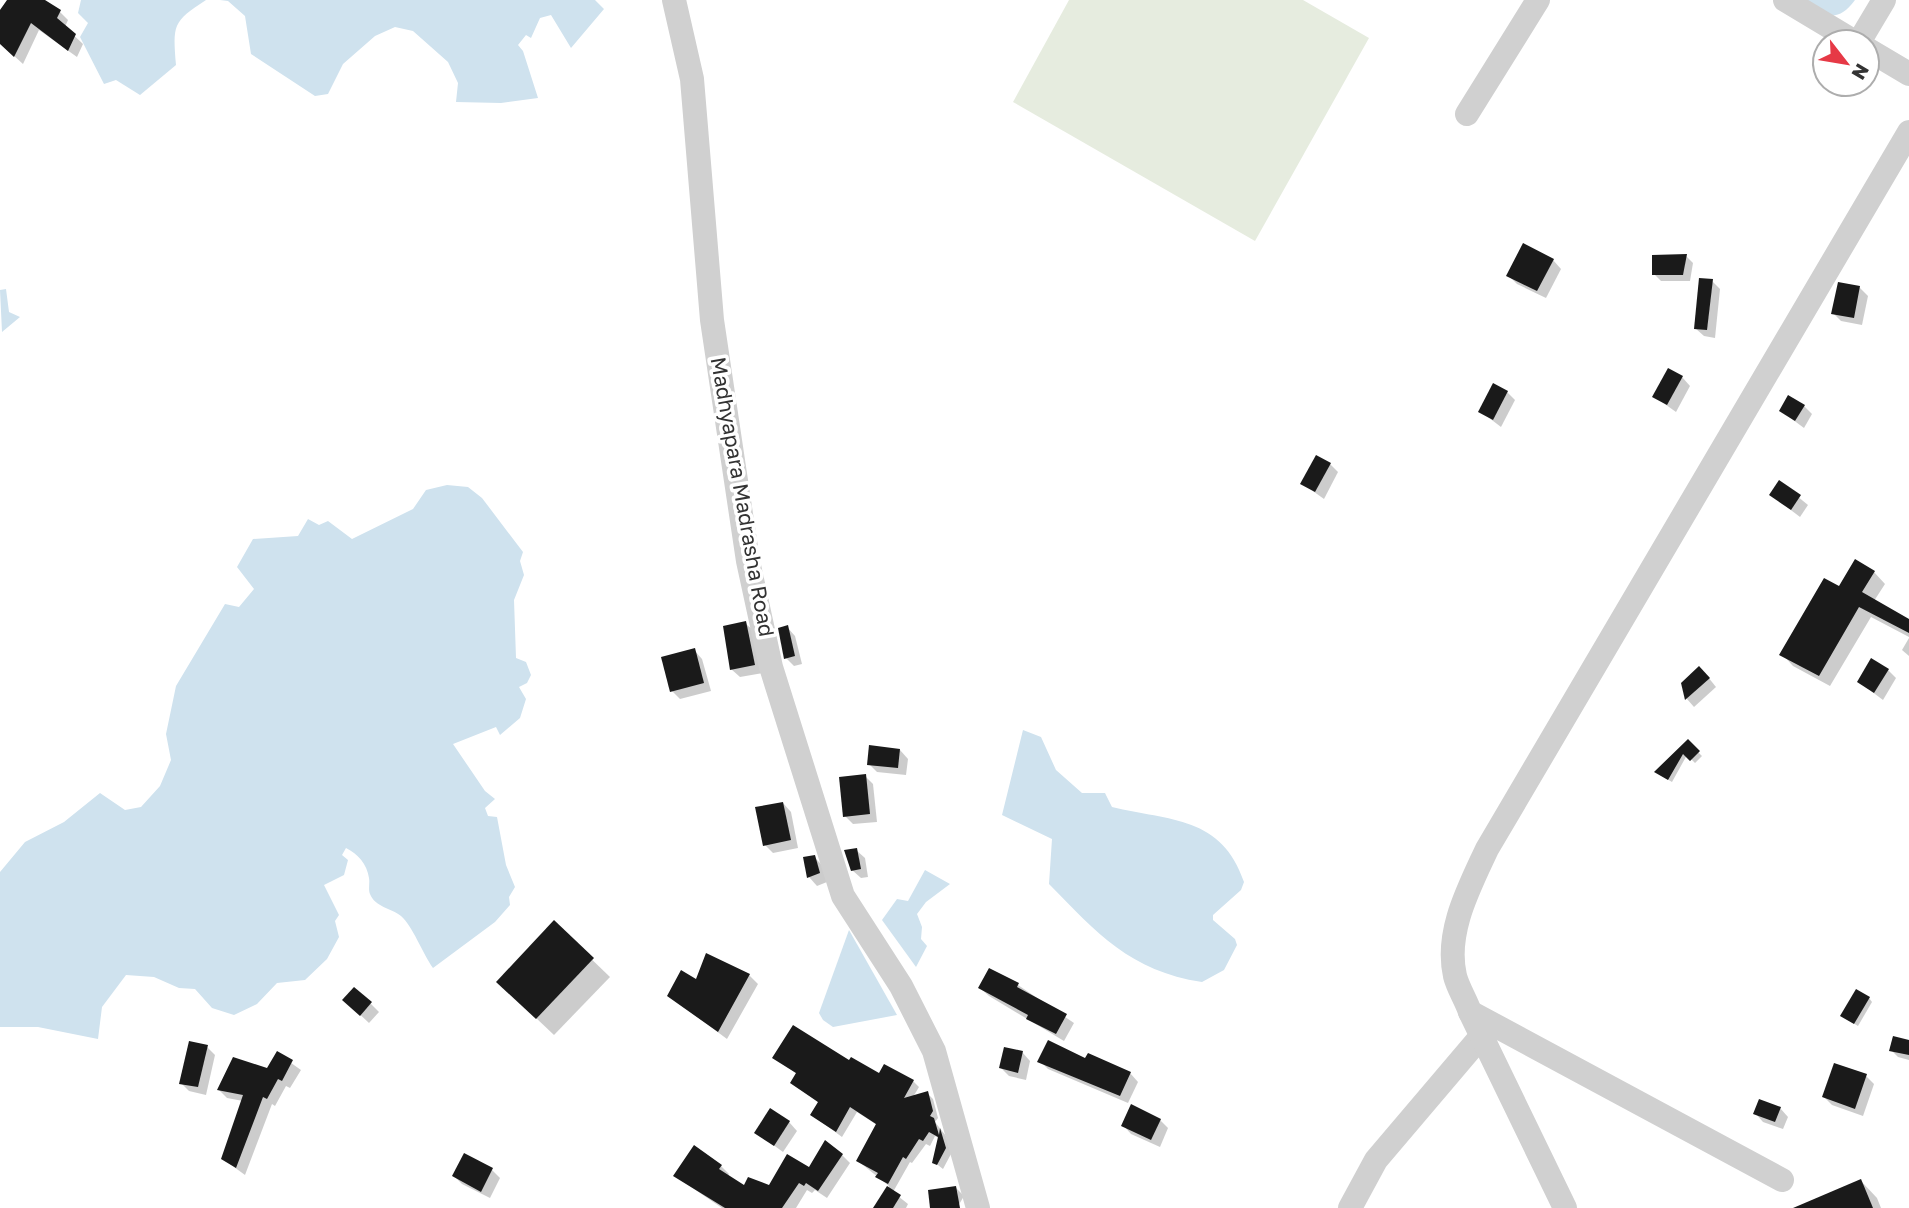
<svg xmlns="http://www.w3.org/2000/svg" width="1909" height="1208" font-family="'Golos Text',sans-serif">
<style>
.green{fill:#e6ecdf}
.water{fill:#cfe2ee}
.shadow{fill:#0003}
.building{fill:#1a1a1a}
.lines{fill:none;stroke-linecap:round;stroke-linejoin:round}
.minor{stroke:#d0d0d0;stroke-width:24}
.labels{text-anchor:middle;stroke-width:7;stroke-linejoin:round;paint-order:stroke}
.street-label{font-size:21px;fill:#333;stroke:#fff}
</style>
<rect width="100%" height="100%" fill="#fff"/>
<path class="green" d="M1069,0h234l66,38 -114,203 -242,-139z"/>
<g class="water">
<path d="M81,0h125c-34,22 -33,25 -30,65l-36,30 -24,-15 -12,4 -24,-47 8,-14 -10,-10z"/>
<path d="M220,0h375l9,9 -33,39 -20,-33 -11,3 -9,20 -5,-3 -8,10 5,6 15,47 -37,5 -45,-1 2,-19 -10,-21 -35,-31 -18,-4 -20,9 -32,28 -15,30 -13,2 -64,-42 -6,-38 -17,-15z"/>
<path d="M1805,0h50c-17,23 -31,18 -50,0z"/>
<path d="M6,289l3,23 11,5 -18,15 -2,-42z"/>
<path d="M447,485l21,2 14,11 41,54 -3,9 4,14 -10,25 2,58 10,4 5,13 -4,8 -8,4 7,12 -6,19 -20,17 -4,-8 -43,17 32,47 10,8 -10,9 3,8 9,1 9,48 9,22 -6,10 1,8 -15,17 -62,46c-10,-14 -21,-43 -32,-52 -10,-8 -26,-9 -31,-22 -2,-5 0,-11 -1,-16 -2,-14 -11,-24 -23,-30l-4,7 6,5 -4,15 -20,10 15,30 -4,6 4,16 -12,22 -22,21 -28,3 -20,21 -23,11 -22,-7 -17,-19 -16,-1 -25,-11 -28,-2 -24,32 -4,32 -60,-12h-38v-155l25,-30 39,-20 36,-29 25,17 16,-3 19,-21 11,-26 -5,-26 10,-48 49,-82 14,3 15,-18 -17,-22 16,-28 45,-3 10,-17 11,6 9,-4 24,18 61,-30 13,-19z"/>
<path d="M1023,730l18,7 15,33 26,23h23l7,14c58,14 110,9 132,75l-3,8 -28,25v5l22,19 2,6 -13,25 -22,12c-72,-11 -105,-49 -153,-98l3,-45 -50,-24z"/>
<path d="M925,870l25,14 -24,18 -9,12 5,13 -1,12 6,7 -11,21 -34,-47 15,-21 11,2z"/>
<path d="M849,930l48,85 -64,12 -10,-7 -4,-7z"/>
</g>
<g class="shadow">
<path d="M8,0h36l16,12 8,8 -3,7 18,17 -6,13 -38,-27 -16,34 -23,-21v-33z"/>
<path d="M1686,256l7,7 -3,18h-29l-7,-7z"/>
<path d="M1553,260l8,9 -15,29 -29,-14 -9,-9z"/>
<path d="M1712,281l8,8 -5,49 -11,-2 -9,-8z"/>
<path d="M1859,287l9,9 -6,29 -21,-4 -8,-8z"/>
<path d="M1682,377l8,9 -14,26 -21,-15z"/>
<path d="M1507,392l8,8 -14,27 -21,-16z"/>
<path d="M1804,406l8,8 -8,14 -23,-17z"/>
<path d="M1330,464l8,8 -14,27 -21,-15z"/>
<path d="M1780,482l28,23 -8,12 -29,-22z"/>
<path d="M1874,572l11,12 -11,17 35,20v16l-38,-20 -41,69 -37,-20 -11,-12 57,-66z"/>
<path d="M745,623l9,8 9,42 -23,4 -9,-8z"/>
<path d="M787,627l8,9 7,28 -8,2 -8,-8z"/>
<path d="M1909,638v18l-7,-6z"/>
<path d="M694,650l8,9 9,32 -31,8 -8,-8z"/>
<path d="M1888,670l8,8 -13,22 -24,-18z"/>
<path d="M1708,677l8,10 -22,20 -7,-8 -4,-15z"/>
<path d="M1688,742l14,14 -7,7 -8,-8 -15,27 -12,-7z"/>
<path d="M900,750l8,9 -2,16 -29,-3 -8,-8z"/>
<path d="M865,776l8,8 4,38 -24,2 -8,-8z"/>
<path d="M783,803l8,9 7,36 -25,5 -8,-8z"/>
<path d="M856,850l9,8 3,19 -7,1 -9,-8z"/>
<path d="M814,857l8,8 5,17 -10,4 -8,-9 -4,-18z"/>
<path d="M554,923l56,54 -56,58 -38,-36z"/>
<path d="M707,955l42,20 9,9 -31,55 -58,-43 28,-14z"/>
<path d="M1018,985l56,38 -10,18 -75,-45 -9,-8z"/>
<path d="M1869,998l3,4 -14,24 -12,-7z"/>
<path d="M371,1004l8,8 -10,11 -16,-15z"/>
<path d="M1909,1042v18l-11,-3 -7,-7z"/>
<path d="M207,1047l8,8 -9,40 -17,-4 -8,-8z"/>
<path d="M1022,1052l8,9 -4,19 -17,-4 -8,-8z"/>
<path d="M277,1053l24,17 -11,18 -4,-2 -11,20 -3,-2 -27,71 -22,-16 20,-58 -16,-3 -8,-8 49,-20z"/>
<path d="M774,1058l76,4 29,13 34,6 6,6 -6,10 14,-4 6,6 5,19 -3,4 11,14 5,18 -8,15 -9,-7 6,-23 -5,-3 -5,10 -4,-2 -14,19 -2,-1 -17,30 15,12 -2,4h-29l12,-22 -31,-25 19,-36 -20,-13 -15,25 -30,-22 7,-12 -27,-20 5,-9z"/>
<path d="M1086,1060l44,13 8,9 -10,21 -80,-34 -8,-8z"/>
<path d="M1866,1076l8,8 -11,32 -31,-11 -8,-8z"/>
<path d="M1780,1108l8,9 -5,12 -20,-7 -8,-9z"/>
<path d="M1160,1120l8,8 -8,19 -29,-13 -8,-9z"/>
<path d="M789,1122l8,9 -14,21 -26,-19z"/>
<path d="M842,1155l8,8 -23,35 -12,-8 -3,3 -5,-3 -11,18h-74l-47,-32 46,-10 8,8 -2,3 18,11 25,-1z"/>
<path d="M492,1170l8,8 -10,20 -28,-14 -8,-8z"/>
<path d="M1861,1181l16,17 4,10h-61z"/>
<path d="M956,1188l8,8 -7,12h-25z"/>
</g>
<g class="building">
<path d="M7,0h38l16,10 -4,8 19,16 -8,17 -37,-28 -17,34 -14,-13v-34z"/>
<path d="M1523,243l31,16 -17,32 -31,-15z"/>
<path d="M1687,254l-4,21h-31v-20z"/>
<path d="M1699,278l14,1 -6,51 -13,-1z"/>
<path d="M1838,282l22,4 -6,32 -23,-4z"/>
<path d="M1668,368l15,8 -16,29 -15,-8z"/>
<path d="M1493,383l15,8 -15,29 -15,-8z"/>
<path d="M1788,395l17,10 -10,16 -16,-10z"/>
<path d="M1316,455l15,8 -16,29 -15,-8z"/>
<path d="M1779,480l22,15 -10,15 -22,-15z"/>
<path d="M1855,559l20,12 -13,21 47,27v14l-50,-26 -40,69 -40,-21 45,-77 15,8z"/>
<path d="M746,621l9,44 -25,5 -7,-44z"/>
<path d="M788,625l7,31 -11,3 -6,-31z"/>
<path d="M695,648l9,35 -34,9 -9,-35z"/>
<path d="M1871,658l18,11 -15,24 -17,-11z"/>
<path d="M1699,666l11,12 -25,22 -4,-17z"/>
<path d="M1688,739l12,12 -10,10 -7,-7 -15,26 -14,-8z"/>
<path d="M869,745l31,4 -2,19 -31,-3z"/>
<path d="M866,774l4,40 -27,3 -4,-40z"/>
<path d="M783,802l8,38 -28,6 -8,-39z"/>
<path d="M857,848l4,21 -10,2 -7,-21z"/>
<path d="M815,855l5,18 -13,5 -4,-21z"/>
<path d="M554,920l40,38 -58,61 -40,-37z"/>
<path d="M706,953l44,21 -32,58 -51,-36 14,-26 15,9z"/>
<path d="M989,968l30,15 -2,4 50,27 -11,20 -30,-15 2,-4 -50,-27z"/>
<path d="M354,987l18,15 -12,14 -18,-16z"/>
<path d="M1856,989l14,8 -16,27 -14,-8z"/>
<path d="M793,1025l56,35 2,-3 28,16 5,-9 30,16 -10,18 24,-7 5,20 -3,5 4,2 5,17 1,-7 6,20 -9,17 -5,-2 6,-26 -9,-5 -6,9 -4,-2 -13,20 -3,-2 -15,27 -13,-7 3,-4 -22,-12 20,-37 -26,-17 -14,25 -26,-17 8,-13 -28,-19 6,-10 -24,-15z"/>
<path d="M1893,1036l16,4v15l-20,-4z"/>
<path d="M1048,1040l37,18 3,-5 43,19 -11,24 -83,-34z"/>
<path d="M189,1041l19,4 -10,42 -19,-3z"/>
<path d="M1004,1047l19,4 -5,22 -19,-5z"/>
<path d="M277,1051l16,9 -11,21 -4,-2 -11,20 -4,-2 -27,71 -15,-9 22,-64 -26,-5 16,-33 34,11z"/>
<path d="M1834,1063l33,11 -12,35 -33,-12z"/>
<path d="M1759,1099l22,8 -6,15 -22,-8z"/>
<path d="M1131,1104l30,15 -10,21 -30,-14z"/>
<path d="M770,1108l20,13 -16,25 -20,-13z"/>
<path d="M825,1140l18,14 -25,37 -12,-8 -2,3 -5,-3 -17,25h-57l-52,-32 21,-31 28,20 -3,4 25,16 4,-8 21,8 18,-31 22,13z"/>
<path d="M464,1153l29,15 -12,24 -29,-16z"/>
<path d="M1861,1179l12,29h-80z"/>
<path d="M887,1186l14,9 -8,13h-20z"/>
<path d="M956,1186l4,22h-30l-2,-18z"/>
</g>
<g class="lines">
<g class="minor">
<path d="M674,0l18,79 20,241 36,241 23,106 72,229 58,90 33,65 44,157"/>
<path d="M1785,0l70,42"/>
<path d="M1859,42l25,-42"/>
<path d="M1867,49l42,25"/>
<path d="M1467,114l71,-114"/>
<path d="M1470,1012c-4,-12 -12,-24 -15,-36 -10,-44 14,-88 32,-127l422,-717"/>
<path d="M1350,1208l26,-48 107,-126"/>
<path d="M1565,1208l-95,-196 312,168"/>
</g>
</g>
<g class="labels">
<g class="street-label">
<text transform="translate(742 497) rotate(80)" y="7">Madhyapara Madrasha Road</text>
</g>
</g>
<g transform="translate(1846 63) rotate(121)"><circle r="33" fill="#ffffff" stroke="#adadad" stroke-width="2"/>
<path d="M0-5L12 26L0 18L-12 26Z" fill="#e63946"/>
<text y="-10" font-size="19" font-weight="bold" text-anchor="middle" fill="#333333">N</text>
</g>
</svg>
